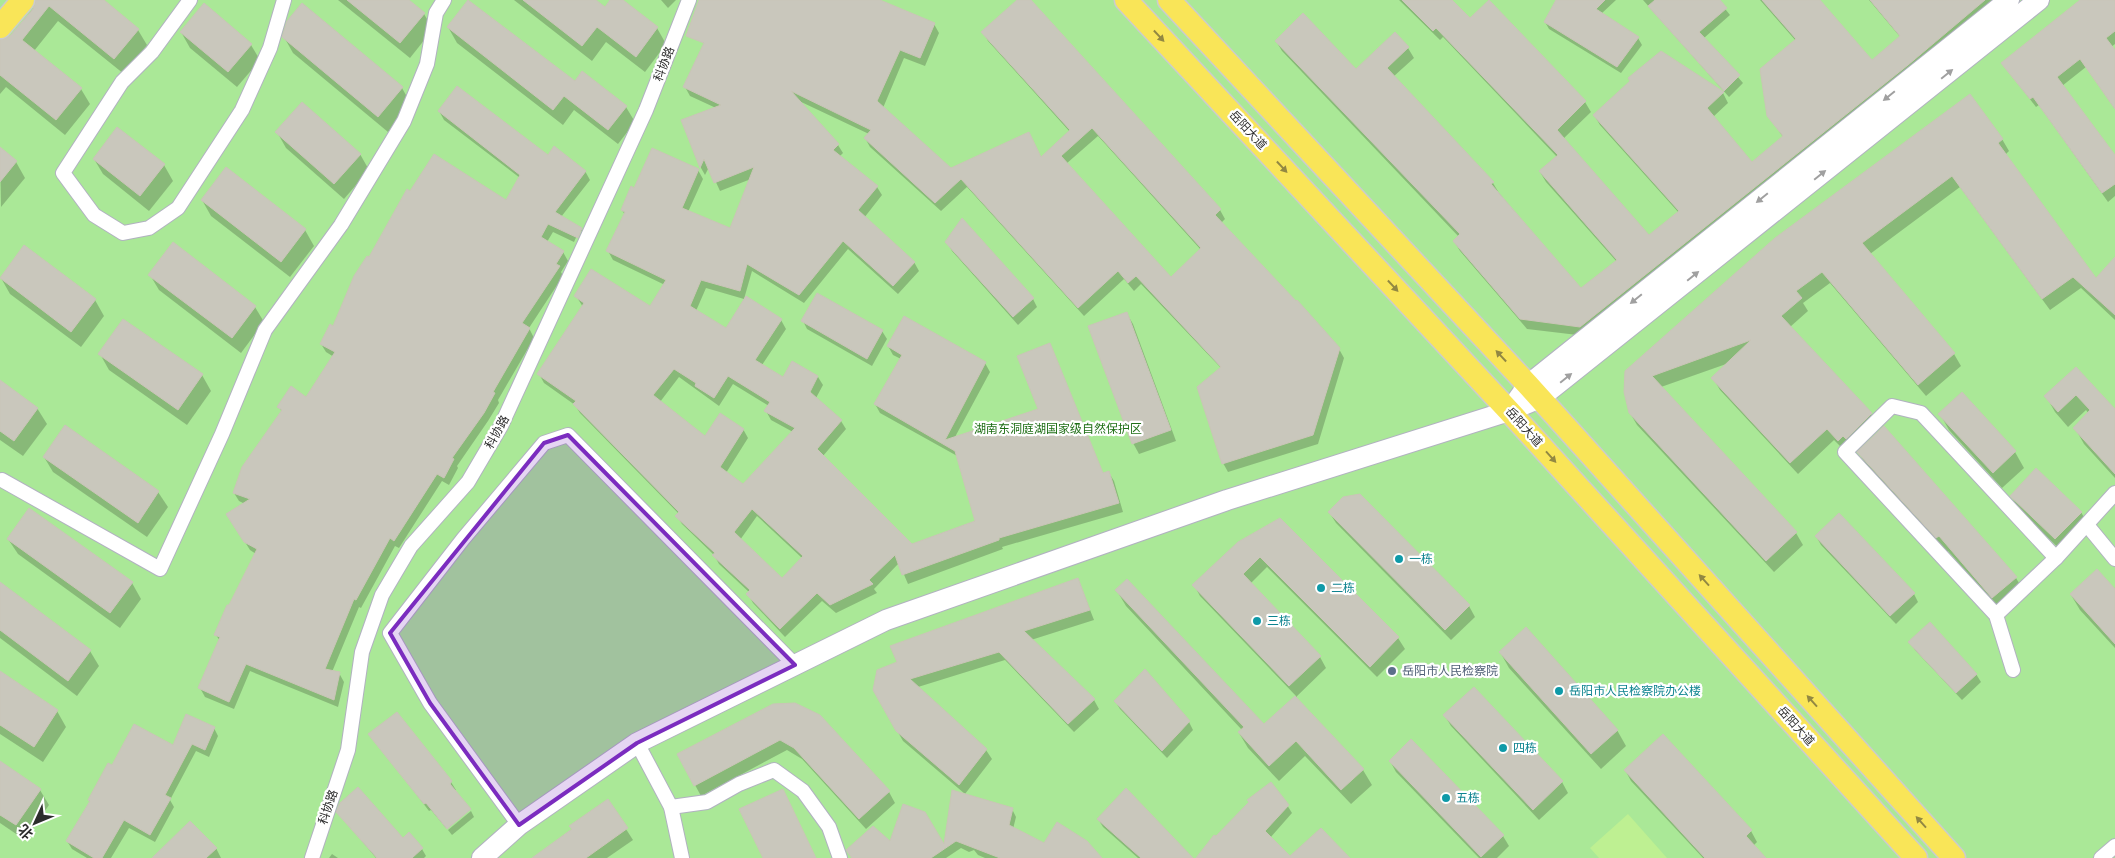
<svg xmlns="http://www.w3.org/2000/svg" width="2115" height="858" font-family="Poppins,'Noto Sans SC',sans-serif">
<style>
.green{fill:#aae897}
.pitch{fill:#bef092}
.shadow{fill:#0003;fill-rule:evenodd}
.building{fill:#c9c7bc;stroke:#cac5b7;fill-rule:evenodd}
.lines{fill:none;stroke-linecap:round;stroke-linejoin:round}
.street-casing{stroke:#b1b2c0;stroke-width:16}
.secondary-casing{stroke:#b1b2c0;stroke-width:22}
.primary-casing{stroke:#ccc;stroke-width:25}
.street{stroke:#fff;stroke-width:14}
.secondary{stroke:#fff;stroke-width:20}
.primary{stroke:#f9e558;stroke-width:22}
.oneway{fill:#928842}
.oneway2{fill:#a0a0a0}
.marked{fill:#7b2cbf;fill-opacity:0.2;stroke:#7b2cbf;stroke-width:4;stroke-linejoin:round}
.culture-dot{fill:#0f9aa8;stroke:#fff;stroke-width:2}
.service-dot{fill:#5c6f8a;stroke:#fff;stroke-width:2}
.labels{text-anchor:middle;stroke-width:4.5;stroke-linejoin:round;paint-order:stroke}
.street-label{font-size:12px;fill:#2c2c2c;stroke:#fff}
.park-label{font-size:12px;fill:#1f6f16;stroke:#fff}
.culture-label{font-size:12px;fill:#0d838f;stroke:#fff;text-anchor:start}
.service-label{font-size:12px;fill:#4e5e75;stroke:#fff;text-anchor:start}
</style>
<rect width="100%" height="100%" fill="#eee9dd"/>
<rect class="green" x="0" y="0" width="2115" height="858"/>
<path class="pitch" d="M1628,814l39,44h-68l-9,-10z"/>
<g class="shadow">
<path d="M36,0h66l36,30 9,15 -23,29 -66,-53 -24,30 47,38 9,15 -25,31 -59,-48 -6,7v-53l11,-4 26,-34z"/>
<path d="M338,0h69l17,14 9,15 -23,29z"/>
<path d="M514,0h80l11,8 6,-8h10l36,28 9,16 -21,28 -39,-30 -14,19z"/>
<path d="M661,0h15l-8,8z"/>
<path d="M701,0h166l67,24 5,9 -14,33 -21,-8 -21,50 68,62 90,-12 29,-26 -82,-91 -5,-9 36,-32h10l191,210 5,9 -4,4 118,126 5,9 -26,86 -90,28 -5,-9 -2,-95 -80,-84 -7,7 -10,-12 -40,37 -117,-129 -26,24 -71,-64 -5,-9 4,-4 -72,-34 41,45 5,8 -4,4 38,30 5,8 -18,23 50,44 5,9 -21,23 -50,-45 -44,54 -52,-32 -8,28 -38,-11 -10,23 30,18 55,-9 5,9 -24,36 22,13 34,-1 5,8 -7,13 25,23 5,8 -23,27 88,89 65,-24 -17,-64 -79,-44 -5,-9 26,-45 -8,-4 -5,-9 97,17 5,9 -35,65 148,37 6,-1 5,8 9,31 -121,35 1,2 -95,35 -9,-21 -25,26 3,4 -41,20 -14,-12 -37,36 -32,-34 -5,-9 2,-1 -31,-29 -5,-9 -32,-31 -5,-8 2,-2 -99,-101 -5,-8 -31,-22 -5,-9 44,-67 -7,-11 74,12 15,-23 -52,-25 -5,-9 17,-36 -3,-5 13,-21 63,-19 5,9 -15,33 43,18 20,-51 -31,12 -11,-24 -4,8 -4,-7 -19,-47 34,-13 -26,-12 -5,-9 40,-22 -29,-30zM1098,136l103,114 -30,28 -105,-114zM679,377l40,29 14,-22 36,22 -3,5 5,9 22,12 -50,54 -17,-13 22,-35 -5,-9 -37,9 -46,-36zM757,516l45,42 -20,21 -42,-39z"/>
<path d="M1399,0h51l20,19 115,83 6,10 -28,27 86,98 30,-24 -79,-88 -6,-10 129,-22 5,10 -15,14 39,47 31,-27 -15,-22 28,-74 -36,-41h58l54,62 29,-24 -32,-38h140l-423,336 -59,-7 -67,-78 -6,-10 5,-4 -177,-186 -6,-10 80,29 52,-22 6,10 -21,19 100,106 6,10 81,97 37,-28 -71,-80 -6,-10 17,-15 -114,-120 -3,3z"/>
<path d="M1558,0h58l-15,14 37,24 4,7 -21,28 -72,-44 -4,-7z"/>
<path d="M1643,0h75l12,15 -26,23 39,45 -14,14z"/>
<path d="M2082,0h33v44l-4,3 4,5v57l-29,-42 -24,19 53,71v39l-7,6 -69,-97 -3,2 -33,-43z"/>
<path d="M469,1l107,82 50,24 9,15 -17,22 -44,-34 -11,15 -106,-82 -9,-16z"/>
<path d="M303,4l99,84 9,16 -23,28 -95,-79 -9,-16z"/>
<path d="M181,32l70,13 9,15 -23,27 -47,-39z"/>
<path d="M439,111l146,60 5,9 -29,37 20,12 5,8 -4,9 -5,-3 5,-12h-3l-5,11 -21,-10 -6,10 16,10 5,9 -7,11 2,4 -34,52 5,10 -36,62 1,3 -11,18 -31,45 1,2 -9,17 -7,-4 -43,67 -4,-2 -34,62 -2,-1 -27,65 7,1 5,9 -6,25 -88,-36 -16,38 -29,-12 -5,-9 20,-47 -4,-6 40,-81 -6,-4 -17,-27 12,-19 -6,-3 -5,-8 48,-81 -3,-5 27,-9 28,-41 -8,-5 -5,-8 13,-17 172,-126 14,-23 -76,-58z"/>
<path d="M277,132l83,22 9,16 -25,29 -58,-51z"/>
<path d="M2002,139l7,12 -4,4 91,125 19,-11v51l-34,-32 -31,22 -90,-123 -90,67 84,100 7,12 -35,30 -96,-113 -27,20 5,8 -18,16 81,87 7,12 -32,26 -12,-12 -36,34 -78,-84 -7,-12 16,-15 -68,24 135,146 7,12 -29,27 -137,-147 -7,-12 -5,-21z"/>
<path d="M0,148l16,14 9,16 -24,29z"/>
<path d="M94,159l70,6 9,16 -24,30 -46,-37z"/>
<path d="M202,200l103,30 9,16 -24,31 -79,-61z"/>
<path d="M947,242l86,57 4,8 -19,18 -66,-74z"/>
<path d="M150,275l105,32 9,15 -23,31 -82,-63z"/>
<path d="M1,278l94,22 9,16 -23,31 -71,-53z"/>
<path d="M818,294l64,37 5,8 -15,27 -65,-37 -4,-8z"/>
<path d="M1127,314l6,10 43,117 -37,13 -6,-11z"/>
<path d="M100,354l102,21 9,16 -24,34 -78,-55z"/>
<path d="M2076,368l39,42v68l-31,-34 -9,-16 14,-14 -3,-4 -18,17 -13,-15 -9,-16z"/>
<path d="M0,382l37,26 10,16 -24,32 -23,-16z"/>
<path d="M1961,394l54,58 9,16 -22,20 -53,-58 -9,-16z"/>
<path d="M1859,453l157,125 9,15 -23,20 -54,-62 -2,2 -78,-85z"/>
<path d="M44,457l114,35 10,15 -21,30 -94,-65z"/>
<path d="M2011,496l70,16 9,16 -25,26 -45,-43z"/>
<path d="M1329,512l140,94 6,11 -24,23 -115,-117z"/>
<path d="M1280,520l118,118 7,11 -28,28 -110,-110 -17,17 70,73 6,11 -31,30 68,72 9,15 -21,19 -46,-48 -26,25 -31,-33 -9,-15 3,-3 -116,-124 -9,-15 147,135 32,-30 -96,-100 -6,-11z"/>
<path d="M1816,536l98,58 4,8 -22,22 -75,-79z"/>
<path d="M8,539l124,44 9,16 -21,29 -102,-74z"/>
<path d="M1078,579l16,41 -63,20 63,60 5,9 -25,23 -69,-72 -87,27 68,63 6,9 -27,35 -62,-53 -29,-51z"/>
<path d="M0,584l90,67 9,15 -22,30 -77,-58z"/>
<path d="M2115,591v57l-35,-38 -9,-15z"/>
<path d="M1910,642l66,32 5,8 -19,18 -47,-50z"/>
<path d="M1500,652l117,78 9,16 -25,23 -92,-101z"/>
<path d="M0,673l57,38 9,16 -23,35 -43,-28z"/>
<path d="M1115,701l74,21 4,8 -26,28 -47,-49z"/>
<path d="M819,716l70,76 6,11 -29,26 -64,-70 -15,-9 -86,46 -6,-11z"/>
<path d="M1445,716l117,66 6,11 -29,27 -88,-94z"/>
<path d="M214,728l4,8 -9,21 -13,-6 -26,49 4,7 -19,35 -26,-14 -18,30h-24l-15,-9 -5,-8 23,-39 -1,-2 23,-33 61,-20z"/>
<path d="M370,734l81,48 5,8 -2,1 15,18 -23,19 -15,-18 -2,1z"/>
<path d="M1663,736l88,95 6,11 -4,4 12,12h-62l-72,-77 -6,-11z"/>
<path d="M1390,761l113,75 6,10 -12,12h-18l-83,-86z"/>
<path d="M0,763l40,27 9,15 -24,35 -25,-17z"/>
<path d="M953,792l59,17 4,8 -3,12 31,16 57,13h-116l-7,-3 -4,-5 -5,2 -8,-4 -15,10h-93l38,-14 54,4z"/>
<path d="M608,801l25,39 -26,18h-72z"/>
<path d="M1287,805l5,8 -22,25 20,20h58h-150l18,-20z"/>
<path d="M471,811l3,6 -22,18 -4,-5z"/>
<path d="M338,812l84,37 4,7 -2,2h-48z"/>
<path d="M1098,819l94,39h-54l-35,-31z"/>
<path d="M216,848l5,10h-67z"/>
<path d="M332,854l6,4h-9z"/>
</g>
<g class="building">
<path d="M36,0h68l35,29 -25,30 -65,-53 -27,34 60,48 -26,32 -56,-45v-35l10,-4 23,-27z"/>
<path d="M347,0h62l16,13 -25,30z"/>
<path d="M468,0l107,81 7,-10 45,35 -19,24 -44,-34 -11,14 -106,-83z"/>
<path d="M523,0h73l9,7 5,-7h13l35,27 -22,30 -39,-30 -15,19z"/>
<path d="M699,0h181l55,23 -15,35 -20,-8 -23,51 74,67 78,-36 12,25 29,-27 -89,-98 36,-32h14l190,209 -6,6 81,86 1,-1 43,48 -27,87 -91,29 -25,-77 24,-20 -85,-91 -8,7 -10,-12 -40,37 -117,-129 -26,24 -71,-65 7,-8 -80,-39 48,53 -6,6 45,36 -20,24 57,52 -22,24 -50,-45 -44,54 -52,-31 -7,27 -39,-11 -11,26 36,22 20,-32 36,23 -27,41 28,17 9,-16 26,15 -8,16 32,28 -25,29 95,95 63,-23 -20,-70 -81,-47 28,-49 -15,-9 17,-30 82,46 -41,78 93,-31 -21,-53 33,-13 53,130 6,-2 10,32 -120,35v2l-97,35 -7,-20 -26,25 4,4 -43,21 -13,-12 -37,36 -34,-35 4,-4 -38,-35 3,-2 -40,-37 4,-4 -106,-108 3,-3 -39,-27 47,-71 -10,-7 17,-27 59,37 16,-26 -60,-29 19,-39 -4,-2 10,-24 3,2 18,-40 47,21 -17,39 48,20 24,-61 -40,16 -10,-24 -4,9 -19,-48 40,-15 -38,-18 21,-44 -18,-7zM1092,128l109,120 -30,29 -110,-121zM674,369l22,14 -1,3 19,12 14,-22 42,26 -6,9 31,17 -52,56 -23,-17 24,-38 -24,-16 -15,23 -52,-41zM752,509l51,47 -21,22 -48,-46z"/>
<path d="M1402,0h50l18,18 19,-18 97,101 -29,29 92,105 30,-24 -86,-96 37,-34 -2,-3 33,-27 63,41 -17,16 45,54 31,-26 -16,-20 -7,-47 36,-30 -34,-39h58l52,60 28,-24 -30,-36h115l-77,65 -328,262 -60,-8 -67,-78 7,-7 -185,-193 28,-28 53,56 39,-37 14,15 -22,21 107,114 -3,2 90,104 36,-28 -78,-89 19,-16 -122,-127 -3,3z"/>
<path d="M1556,0h49l-9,9 43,28 -22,30 -73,-45z"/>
<path d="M1655,0h65l7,8 -28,24 41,43 -16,16 -76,-85z"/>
<path d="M2080,0h35v31l-9,7 9,12v59l-35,-50 -23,18 58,78v29l-13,9 -69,-96 -3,2 -29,-36z"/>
<path d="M204,3l48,41 -24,28 -48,-40z"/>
<path d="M302,3l101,84 -25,30 -96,-80 5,-16z"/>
<path d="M457,86l91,69 6,-9 32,25 -31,41 27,16 -4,10 -30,-14 -7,13 23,14 -8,13 4,2 -38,57 8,5 -37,64 2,1 -11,20 -32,45 2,1 -10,19 -7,-4 -43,67 -4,-3 -34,62 -2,-1 -29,70 15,3 -6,28 -88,-36 -17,38 -31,-14 22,-51 -6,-2 13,-30h2l28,-56 -13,-7 -18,-28 24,-15 -17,-6 9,-26 40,-57 -5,-3 14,-21 15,11 29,-45 -15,-8 10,-20 3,2 21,-50 13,-20 2,1 38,-68 3,2 24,-37 72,46 14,-25 -82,-64z"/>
<path d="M1970,94l33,45 -5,4 98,135 19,-21v58l-42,-38 -31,22 -90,-123 -90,67 93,110 -37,32 -96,-113 -26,19 6,7 -21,18 91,97 -26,26 -3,-3 -5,5 -11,-12 -37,34 -79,-85 40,-38 -99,36 145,156 -31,29 -137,-148 -5,-21 1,-21 150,-133z"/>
<path d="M302,102l59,52 -27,30 -59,-52z"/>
<path d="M117,127l48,37 -25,32 -47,-37z"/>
<path d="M0,147l17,14 -17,21z"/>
<path d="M226,167l80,62 -25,33 -80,-62z"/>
<path d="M962,218l72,80 -21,19 -68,-75z"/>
<path d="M173,242l83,64 -24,32 -84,-63z"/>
<path d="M24,245l72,54 -25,33 -71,-54z"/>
<path d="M817,293l66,37 -16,29 -66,-38z"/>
<path d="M1127,312l44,118 -39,14 -44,-118z"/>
<path d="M123,319l80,55 -25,36 -80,-56z"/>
<path d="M2076,367l39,42v65l-42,-46 17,-18 -14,-15 -18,17 -14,-16z"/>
<path d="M0,380l38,28 -24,33 -14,-10z"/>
<path d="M1962,392l54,59 -23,22 -55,-59z"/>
<path d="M65,425l94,66 -21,32 -95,-66z"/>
<path d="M1884,426l133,151 -25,21 -53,-62 -3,2 -79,-86z"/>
<path d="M2036,468l46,44 -27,27 -45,-43z"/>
<path d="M1360,494l110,111 -25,25 -117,-118 15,-15z"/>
<path d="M29,508l104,74 -23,31 -103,-74z"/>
<path d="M1839,513l76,80 -25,23 -75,-80z"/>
<path d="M1280,518l119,119 -29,30 -110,-110 -17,17 78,82 -32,30 -97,-101 46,-43z"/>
<path d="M2097,569l18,20v55l-45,-50z"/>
<path d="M1078,578l12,32 -66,21 71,68 -27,25 -69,-72 -89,27 77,70 -28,36 -63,-54 -23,-41 4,-20 20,-8 -7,-16z"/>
<path d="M1127,579l137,145 31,-28 69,73 -23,21 -45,-49 -27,25 -31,-34 6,-5 -129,-137z"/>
<path d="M0,582l91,68 -23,31 -68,-51z"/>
<path d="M1930,622l47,52 -21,19 -48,-51z"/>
<path d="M1526,627l92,103 -27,24 -92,-102z"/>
<path d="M1145,669l45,52 -28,30 -48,-50z"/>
<path d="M0,671l58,39 -24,37 -34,-22z"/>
<path d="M1474,687l89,94 -30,29 -90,-95z"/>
<path d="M795,703l25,12 70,76 -31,28 -65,-71 -14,-8 -86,46 -17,-32 96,-50z"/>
<path d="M397,712l55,69 -2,3 21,25 -24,20 -21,-26 -2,1 -56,-70z"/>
<path d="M186,714l29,13 -10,23 -13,-6 -27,51 6,3 -21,37 -26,-15 -22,38h-8l-28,-17 24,-40 -2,-1 20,-37 4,2 22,-41 39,21z"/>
<path d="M1663,734l89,96 -6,6 20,22h-61l-81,-88z"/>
<path d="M1411,739l93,96 -23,22 -92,-96z"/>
<path d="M0,761l41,28 -25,36 -16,-10z"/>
<path d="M1271,782l18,23 -24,26 25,25 31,-28 29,30h-154l18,-23 2,1 33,-34 -2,-2z"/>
<path d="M358,787l45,51 6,-6 14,16 -11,10h-35l-41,-46 4,-9z"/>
<path d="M1126,788l67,70h-52l-44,-39z"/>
<path d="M783,789l33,69h-53l-24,-49z"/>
<path d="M952,790l61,18 -4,17 35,18 13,-21 30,19 15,17h-102l-44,-17 -25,17h-79l-6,-8 27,-24 17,15 13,-37 22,8 19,32z"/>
<path d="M608,799l20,29 -42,30h-54l40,-29 -3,-3z"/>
<path d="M190,821l27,27 -11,10h-54z"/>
</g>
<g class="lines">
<defs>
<g id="street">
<path d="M190,0l-38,52 -30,30 -59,91 31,42 29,18 26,-5 29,-20 64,-98 28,-62 14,-48"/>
<path d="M2,480l158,89 62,-135 43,-104 76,-105 63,-104 23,-57 9,-51 8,-13"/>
<path d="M2087,525l28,34"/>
<path d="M2056,558l59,-65"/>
<path d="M1996,615l60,-57 -135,-145 -29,-7 -47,46 151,163 17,55"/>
<path d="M637,743l34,64 11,51"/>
<path d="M671,807l36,-5 32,-18 35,-14 29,21 26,36 11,31"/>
<path d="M519,825l-89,-122 -40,-70 73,-94 81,-96 24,-8 227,230"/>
<path d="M312,858l36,-108 14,-98 20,-57 29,-49 57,-64 33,-56 145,-316 43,-110"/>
<path d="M2101,858l14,-12"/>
</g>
<g id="secondary">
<path d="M1518,399l10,-14 481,-385"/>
<path d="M482,858l37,-33 118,-82 249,-123 341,-120 282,-89 31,-13 499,-398"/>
</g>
<g id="primary">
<path d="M1126,0l383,411 407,447"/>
<path d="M1169,0l359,385 426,473"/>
<path d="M0,27l23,-27"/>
</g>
</defs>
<use href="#street" class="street-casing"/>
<use href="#secondary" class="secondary-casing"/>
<use href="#primary" class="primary-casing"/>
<use href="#street" class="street"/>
<use href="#secondary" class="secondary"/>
<use href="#primary" class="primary"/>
</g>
<defs><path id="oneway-solid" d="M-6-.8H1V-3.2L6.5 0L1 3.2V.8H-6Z" transform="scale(1.25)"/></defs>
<g class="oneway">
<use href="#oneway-solid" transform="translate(1159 36) rotate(47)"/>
<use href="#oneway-solid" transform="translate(1282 167) rotate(47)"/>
<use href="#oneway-solid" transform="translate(1393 286) rotate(47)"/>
<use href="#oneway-solid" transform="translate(1501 356) rotate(-133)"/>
<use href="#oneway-solid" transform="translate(1551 457) rotate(48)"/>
<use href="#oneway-solid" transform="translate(1704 580) rotate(-132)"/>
<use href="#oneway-solid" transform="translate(1812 701) rotate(-132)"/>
<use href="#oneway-solid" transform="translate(1921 822) rotate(-132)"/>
</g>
<g class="oneway2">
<use href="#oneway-solid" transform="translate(1947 74) rotate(-39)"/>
<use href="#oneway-solid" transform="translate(1889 96) rotate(141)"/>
<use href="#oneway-solid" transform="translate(1820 175) rotate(-39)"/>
<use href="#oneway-solid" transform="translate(1762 198) rotate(141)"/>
<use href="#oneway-solid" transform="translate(1693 276) rotate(-39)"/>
<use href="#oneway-solid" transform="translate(1636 299) rotate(141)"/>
<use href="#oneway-solid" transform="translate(1566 378) rotate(-39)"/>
</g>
<path class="marked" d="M568,435l227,230 -158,78 -118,82 -89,-122 -40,-70 154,-190z"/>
<g class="culture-dot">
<circle cx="1399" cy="559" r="5"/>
<circle cx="1321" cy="588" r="5"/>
<circle cx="1257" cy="621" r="5"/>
<circle cx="1559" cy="691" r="5"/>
<circle cx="1503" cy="748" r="5"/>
<circle cx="1446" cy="798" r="5"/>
</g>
<circle class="service-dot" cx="1392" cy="671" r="5"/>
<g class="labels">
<g class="street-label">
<text transform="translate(664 64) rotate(-69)" y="4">科协路</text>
<text transform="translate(1248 130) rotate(47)" y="4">岳阳大道</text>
<text transform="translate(1524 427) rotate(48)" y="4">岳阳大道</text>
<text transform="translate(497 432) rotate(-61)" y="4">科协路</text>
<text transform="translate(1796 726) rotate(48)" y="4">岳阳大道</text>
<text transform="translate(328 807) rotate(-71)" y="4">科协路</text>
</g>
<g class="park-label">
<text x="1058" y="433">湖南东洞庭湖国家级自然保护区</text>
</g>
<g class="culture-label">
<text x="1409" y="563">一栋</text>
<text x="1331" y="592">二栋</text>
<text x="1267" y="625">三栋</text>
<text x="1569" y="695">岳阳市人民检察院办公楼</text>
<text x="1513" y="752">四栋</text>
<text x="1456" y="802">五栋</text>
</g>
<g class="service-label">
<text x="1402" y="675">岳阳市人民检察院</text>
</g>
</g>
<g transform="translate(35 823) rotate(226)" stroke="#ffffff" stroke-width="4" paint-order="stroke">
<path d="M0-4L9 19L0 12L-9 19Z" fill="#2c2c2c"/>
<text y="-8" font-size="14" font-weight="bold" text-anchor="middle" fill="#2c2c2c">北</text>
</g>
</svg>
